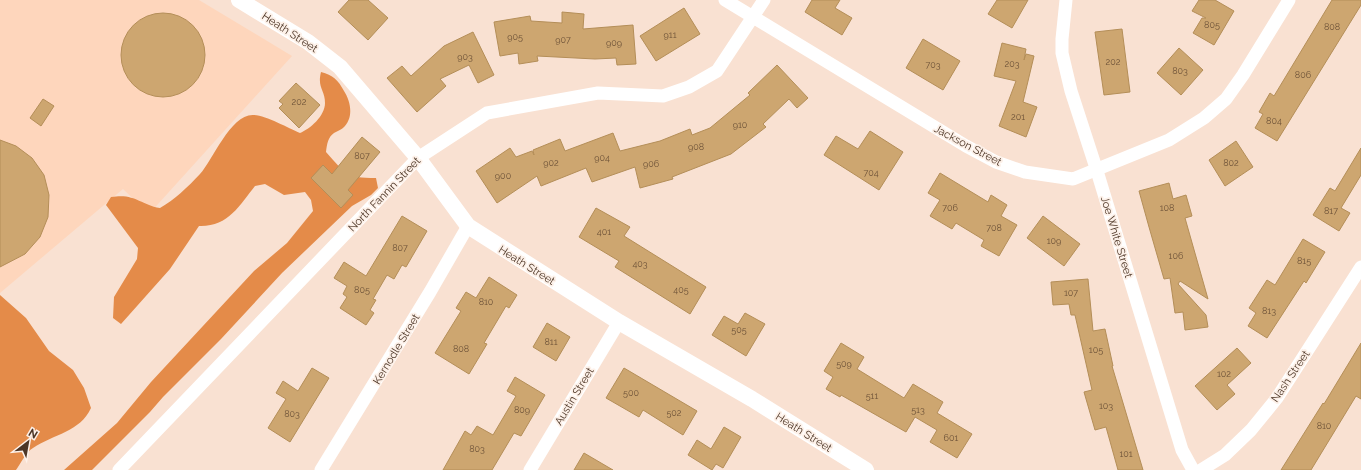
<svg xmlns="http://www.w3.org/2000/svg" width="1361" height="470" font-family="Raleway,sans-serif">
<style>
.built{fill:#fed6bc}
.forest{fill:#e48b49}
.building{fill:#cda670;stroke:#b48e58}
.lines{fill:none;stroke-linecap:round;stroke-linejoin:round}
.minor{stroke:#fff;stroke-width:13}
.tertiary{stroke:#fff;stroke-width:16}
.labels{text-anchor:middle;stroke-width:3.5;stroke-linejoin:round;paint-order:stroke}
.number-label{font-size:9px;fill:#6d5238}
.street-label{font-size:11px;fill:#4d3626;stroke:#fdf1e9}
</style>
<rect width="100%" height="100%" fill="#f9e1d2"/>
<path class="built" d="M0,0h199l93,56 -143,158 -26,-25 -123,104z"/>
<g class="forest">
<path d="M321,72c12,3 17,8 23,19 7,11 10,27 -1,37 -2,2 -6,3 -9,5 -6,4 -7,11 -8,19 20,22 19,26 50,26l2,10 -7,7 -19,11 -70,67 -61,66 -58,58 -13,15 -58,58h-28l53,-47 34,-41 103,-111 33,-28 26,-32 -2,-11 -6,-8 -21,3 -19,-11 -10,2c-16,20 -27,41 -56,40l-29,43 -49,55 -8,-6 1,-21 23,-38 1,-11 -32,-43 5,-8c24,-4 28,7 49,11 14,-8 28,-21 40,-34 13,-14 31,-61 54,-59 13,1 34,13 46,18 10,-4 25,-17 25,-30 0,-13 -8,-15 -4,-31z"/>
<path d="M0,295l26,23 23,33 24,19 11,18 7,20c-11,24 -37,26 -58,40 -7,4 -12,15 -17,22h-16z"/>
</g>
<g class="building">
<path d="M349,0h19l20,18 -20,22 -30,-28z"/>
<path d="M812,0h28l-5,8 17,10 -10,17 -37,-23z"/>
<path d="M997,0h31l-16,28 -24,-14z"/>
<path d="M1199,0h16l19,11 -20,34 -21,-12 9,-15h4l-14,-7z"/>
<path d="M1332,0h29v5l-84,136 -22,-13 8,-14 -4,-2 11,-19 4,3z"/>
<path d="M684,8l16,26 -44,27 -16,-25z"/>
<path d="M562,12l22,2 -1,15 50,-4 3,39 -19,1 -1,-7 -21,1 -58,-3 1,5 -19,3 -1,-11 -18,3 -6,-34 36,-6 1,5 31,2z"/>
<circle cx="163" cy="55" r="42"/>
<path d="M1122,29l8,63 -26,3 -9,-63z"/>
<path d="M473,32l21,43 -16,8 -9,-18 -29,14 6,7 -29,26 -30,-34 15,-12 9,10 33,-30z"/>
<path d="M923,39l37,22 -17,29 -37,-22z"/>
<path d="M1002,43l24,6 -2,11 2,-6 8,2 -11,46 14,5 -11,30 -27,-11 17,-45 -22,-5z"/>
<path d="M1179,48l24,22 -22,25 -24,-22z"/>
<path d="M777,65l31,33 -11,10 -8,-9 -26,25 3,3 -35,27 -59,23 1,2 -33,9 -5,-21 -43,15 -6,-14 -45,18 -4,-10 -40,27 -21,-32 34,-23 6,9 16,-6 2,4 -1,-5 27,-11 5,12 48,-18 7,18 40,-10 30,-12 2,6 18,-7 40,-33 -2,-2z"/>
<path d="M296,83l24,22 -21,23 -20,-20 4,-4 -4,-3z"/>
<path d="M43,99l11,7 -13,20 -11,-8z"/>
<path d="M870,131l33,21 -24,38 -55,-35 12,-19 22,13z"/>
<path d="M362,137l18,15 -32,38 5,5 -12,13 -30,-30 12,-13 9,9z"/>
<path d="M0,140l16,6 16,12 12,17 5,20 -1,22 -8,20 -15,17 -25,13z"/>
<path d="M1236,141l17,26 -28,19 -16,-26z"/>
<path d="M1361,148v27l-20,33 9,5 -11,18 -26,-16 17,-27 5,3z"/>
<path d="M940,173l48,29 3,-7 16,10 -6,11 16,9 -18,31 -18,-10 3,-6 -28,-17 -4,6 -22,-13 10,-16 -12,-7z"/>
<path d="M1169,183l4,16 13,-4 6,21 -7,2 23,81 -28,-18 -2,3 28,31 2,12 -23,3 -2,-18 -8,1 -5,-35 -6,1 -15,-52 -10,-36z"/>
<path d="M596,208l34,19 -6,9 82,51 -16,27 -75,-47 4,-6 -40,-24z"/>
<path d="M402,216l25,15 -21,36 -4,-2 -8,14 -7,-4 -14,24 3,1 -6,10 4,3 -8,12 -26,-17 7,-11 -4,-3 4,-8 -13,-8 10,-16 22,14z"/>
<path d="M1043,216l37,28 -16,22 -37,-28z"/>
<path d="M1303,239l22,13 -19,31 -2,-2 -37,57 -19,-12 8,-13 -7,-5 18,-28 8,5z"/>
<path d="M489,277l28,18 -8,13 -3,-2 -22,37 3,1 -18,30 -34,-21 26,-42 -5,-3 10,-16 10,6z"/>
<path d="M1088,279l5,52 12,-2 8,37h-1l31,104h-25l-12,-43 -11,3 -11,-38 8,-2 -17,-75h-4l-2,-11 -16,1 -2,-23z"/>
<path d="M745,313l20,11 -19,32 -34,-21 12,-19 14,8z"/>
<path d="M547,323l23,14 -14,24 -23,-14z"/>
<path d="M841,343l23,14 -7,12 47,29 9,-14 30,18 -6,11 35,21 -15,24 -27,-16 7,-12 -22,-13 -9,15 -65,-37 -1,2 -14,-8 7,-12 -9,-6z"/>
<path d="M1361,343v56l-5,-3 -45,74h-30l42,-67 1,1z"/>
<path d="M1237,348l14,15 -24,22 8,9 -18,16 -22,-24z"/>
<path d="M312,368l17,10 -39,64 -22,-14 18,-29 -10,-6 7,-12 15,10z"/>
<path d="M624,368l73,43 -14,24 -40,-25 -4,7 -33,-19z"/>
<path d="M515,377l30,18 -24,41 -7,-3 -22,37h-49l22,-39 6,4 6,-9 16,9 23,-39 -9,-5z"/>
<path d="M724,427l17,10 -18,31 -7,-4 -4,6 -24,-15 9,-15 14,9z"/>
<path d="M584,453l29,17h-39z"/>
</g>
<g class="lines">
<g class="minor">
<path d="M725,0l241,146 30,16 29,10 48,7 96,-39 35,-22 22,-19 17,-24 46,-75"/>
<path d="M1066,0l-4,39v14l9,38 26,80 85,279 11,20"/>
<path d="M119,470l299,-312 69,-45 111,-20 65,3 26,-9 28,-16 47,-71"/>
<path d="M321,470l109,-178 38,-66"/>
<path d="M530,470l89,-148"/>
<path d="M1201,470l24,-15 26,-25 26,-32 84,-131"/>
</g>
<path class="tertiary" d="M239,0l69,42 32,25 78,91 50,68 151,96 133,77 114,71"/>
</g>
<g class="labels">
<g class="number-label">
<text x="1212" y="28">805</text>
<text x="1332" y="30">808</text>
<text x="670" y="38">911</text>
<text x="515" y="40">905</text>
<text x="563" y="43">907</text>
<text x="614" y="46">909</text>
<text x="465" y="60">903</text>
<text x="1113" y="65">202</text>
<text x="1012" y="67">203</text>
<text x="933" y="68">703</text>
<text x="1180" y="74">803</text>
<text x="1303" y="78">806</text>
<text x="299" y="105">202</text>
<text x="1018" y="120">201</text>
<text x="1274" y="124">804</text>
<text x="740" y="128">910</text>
<text x="696" y="150">908</text>
<text x="362" y="159">807</text>
<text x="602" y="161">904</text>
<text x="551" y="166">902</text>
<text x="1231" y="166">802</text>
<text x="651" y="167">906</text>
<text x="871" y="176">704</text>
<text x="503" y="179">900</text>
<text x="950" y="211">706</text>
<text x="1167" y="211">108</text>
<text x="1331" y="214">817</text>
<text x="994" y="231">708</text>
<text x="604" y="235">401</text>
<text x="1054" y="244">109</text>
<text x="400" y="251">807</text>
<text x="1176" y="259">106</text>
<text x="1304" y="264">815</text>
<text x="640" y="267">403</text>
<text x="362" y="293">805</text>
<text x="681" y="293">405</text>
<text x="1071" y="296">107</text>
<text x="486" y="305">810</text>
<text x="1269" y="314">813</text>
<text x="739" y="333">505</text>
<text x="551" y="345">811</text>
<text x="461" y="352">808</text>
<text x="1096" y="353">105</text>
<text x="844" y="367">509</text>
<text x="1224" y="377">102</text>
<text x="631" y="396">500</text>
<text x="872" y="399">511</text>
<text x="1106" y="409">103</text>
<text x="522" y="413">809</text>
<text x="918" y="413">513</text>
<text x="674" y="416">502</text>
<text x="292" y="417">803</text>
<text x="1324" y="429">810</text>
<text x="951" y="441">601</text>
<text x="477" y="452">803</text>
<text x="1126" y="457">101</text>
</g>
<g class="street-label">
<text transform="translate(290 32) rotate(33)" y="4">Heath Street</text>
<text transform="translate(968 145) rotate(28)" y="4">Jackson Street</text>
<text transform="translate(384 194) rotate(-46)" y="4">North Fannin Street</text>
<text transform="translate(1117 237) rotate(73)" y="4">Joe White Street</text>
<text transform="translate(527 265) rotate(32)" y="4">Heath Street</text>
<text transform="translate(396 349) rotate(-59)" y="4">Kernodle Street</text>
<text transform="translate(1290 376) rotate(-56)" y="4">Nash Street</text>
<text transform="translate(574 396) rotate(-59)" y="4">Austin Street</text>
<text transform="translate(804 432) rotate(32)" y="4">Heath Street</text>
</g>
</g>
<g transform="translate(28 442) rotate(31)" stroke="#fdf1e9" stroke-width="3" paint-order="stroke">
<path d="M0-3L7 15L0 10L-7 15Z" fill="#4d3626"/>
<text y="-6" font-size="11" font-weight="bold" text-anchor="middle" fill="#4d3626">N</text>
</g>
</svg>
